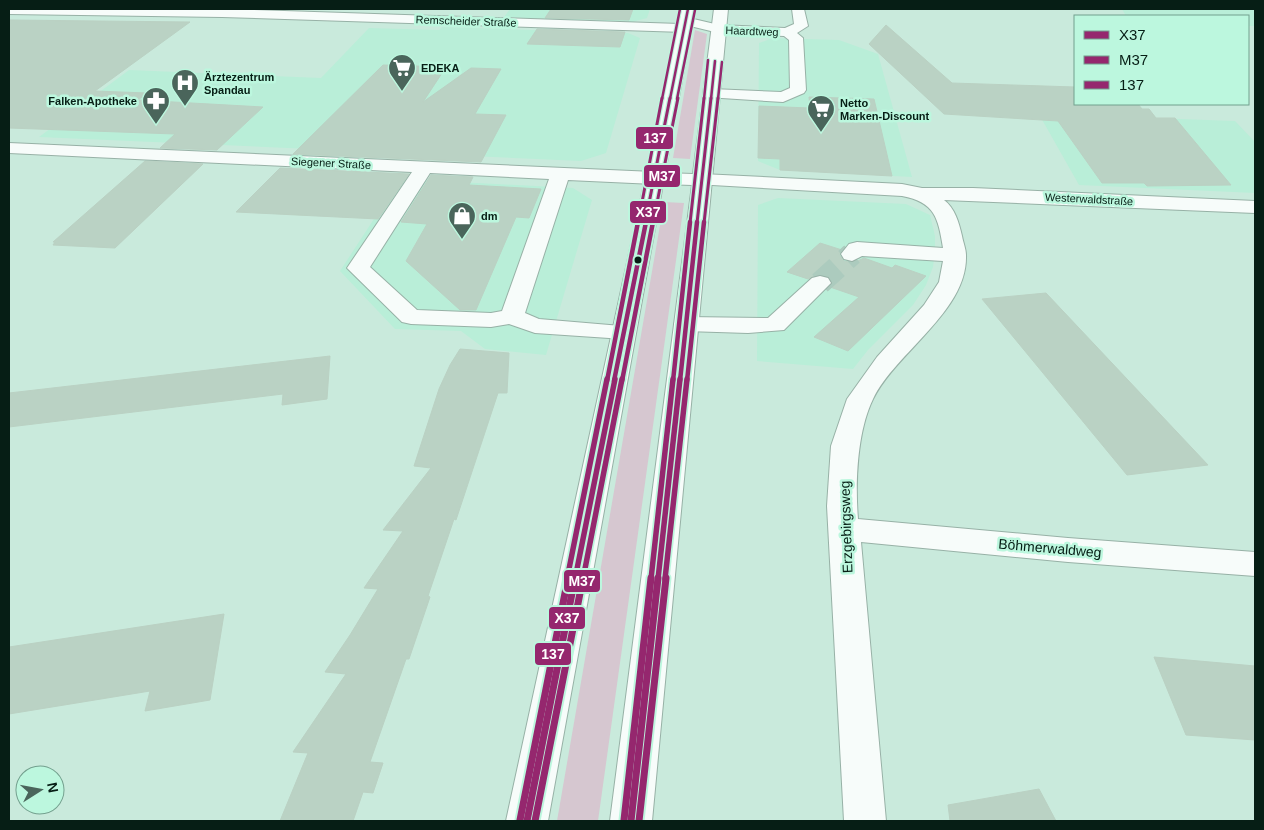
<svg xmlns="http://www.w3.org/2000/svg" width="1264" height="830" font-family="Helvetica,sans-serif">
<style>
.built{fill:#b9eed8}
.green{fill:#d6c7d0}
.building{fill:#bad2c4;stroke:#bad1c3}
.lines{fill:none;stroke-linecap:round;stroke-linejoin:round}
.minor-tunnel{stroke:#accbbe;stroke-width:23;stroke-dasharray:23 12;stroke-linecap:butt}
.minor-casing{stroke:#97b1a6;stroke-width:2}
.major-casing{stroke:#97b1a6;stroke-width:2}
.minor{fill:#f7fcfa;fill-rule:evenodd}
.major{fill:#f7fcfa;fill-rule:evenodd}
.bus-1-far4-casing{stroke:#bcf7de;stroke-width:4.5}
.bus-1-far3-casing{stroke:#bcf7de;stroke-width:5.5}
.bus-1-far2-casing{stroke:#bcf7de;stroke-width:8}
.bus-1-far1-casing{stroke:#bcf7de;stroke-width:9}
.bus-1-casing{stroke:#bcf7de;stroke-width:11}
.bus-2-far4-casing{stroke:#bcf7de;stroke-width:4.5}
.bus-2-far3-casing{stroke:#bcf7de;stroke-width:5.5}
.bus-2-far2-casing{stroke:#bcf7de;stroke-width:8}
.bus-2-far1-casing{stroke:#bcf7de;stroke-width:9}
.bus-2-casing{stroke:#bcf7de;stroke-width:11}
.bus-3-far4-casing{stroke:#bcf7de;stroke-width:4.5}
.bus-3-far3-casing{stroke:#bcf7de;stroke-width:5.5}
.bus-3-far2-casing{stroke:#bcf7de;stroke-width:8}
.bus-3-far1-casing{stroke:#bcf7de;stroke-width:9}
.bus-3-casing{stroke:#bcf7de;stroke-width:11}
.bus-1-far4{stroke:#95276e;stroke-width:2.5}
.bus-1-far3{stroke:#95276e;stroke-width:3}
.bus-1-far2{stroke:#95276e;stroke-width:4.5}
.bus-1-far1{stroke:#95276e;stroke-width:5.5}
.bus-1{stroke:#95276e;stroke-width:7}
.bus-2-far4{stroke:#95276e;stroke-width:2.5}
.bus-2-far3{stroke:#95276e;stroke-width:3}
.bus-2-far2{stroke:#95276e;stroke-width:4.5}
.bus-2-far1{stroke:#95276e;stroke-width:5.5}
.bus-2{stroke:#95276e;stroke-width:7}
.bus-3-far4{stroke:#95276e;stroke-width:2.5}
.bus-3-far3{stroke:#95276e;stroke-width:3}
.bus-3-far2{stroke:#95276e;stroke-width:4.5}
.bus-3-far1{stroke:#95276e;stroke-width:5.5}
.bus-3{stroke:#95276e;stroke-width:7}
.bus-dot{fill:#061e15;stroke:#bcf7de;stroke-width:2}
.labels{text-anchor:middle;stroke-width:5;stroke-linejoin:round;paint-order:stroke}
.far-street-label{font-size:11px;fill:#061e15;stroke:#bcf7de}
.far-poi-label{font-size:11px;font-weight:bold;fill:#061e15;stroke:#bcf7de;text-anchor:start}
.street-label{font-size:14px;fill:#061e15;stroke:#bcf7de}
.line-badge{stroke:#bcf7de;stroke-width:2}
.badge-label{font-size:14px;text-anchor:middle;font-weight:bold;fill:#fff}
</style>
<rect width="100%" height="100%" fill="#c9eadc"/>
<g class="built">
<path d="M510,9h140l-3,9 -15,4 -128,-5z"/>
<path d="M1122,9h133v17h-7v-10h-122z"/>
<path d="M442,27l186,6 12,5 -34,115 -25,8 -542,-24 90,-67 192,8 48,-50 70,2z"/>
<path d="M773,38l66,2 39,14 34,123 -132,-7 -22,-9 1,-118z"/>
<path d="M1071,115l164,6 20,21v51l-176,-8 -39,-69z"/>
<path d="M400,179l173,9 19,12 -46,155 -61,-6 -24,-18 -66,-2 -55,-58z"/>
<path d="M778,198l128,6 24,11 5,21v14l-2,17 -7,18 -13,20 -45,45 -15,19 -96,-8 1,-156z"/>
</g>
<g class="green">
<path d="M695,30l12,4 -17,125 -17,-1z"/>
<path d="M664,202l20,1 -86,618h-41z"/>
</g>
<g class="building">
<path d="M551,9h82l-4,11 -84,-2z"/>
<path d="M9,20l181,2 -95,69 52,2 -9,7 125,7 -46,43 -57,-2 15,-14 -166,-6z"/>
<path d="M886,25l66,58 123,4v17h63l4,5h7l7,9h19l56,67 -84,1 -3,-3h-42l-44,-62 -114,-7 -75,-70z"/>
<path d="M537,29l88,3 -5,15 -93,-3z"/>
<path d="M383,65l63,2 -23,35 48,-34 30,1 -26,45 31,1 -25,47 -188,-8z"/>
<path d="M809,97l65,2 18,77 -112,-6v-11l-22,-1 1,-52 51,2z"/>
<path d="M145,161l58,3 -88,84 -62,-3 2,-3h-2z"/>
<path d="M280,168l129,6 -31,45 -142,-7z"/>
<path d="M431,175l42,2 -4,8 72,4 -12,29 -13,-1 -40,93h-16l-54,-49 21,-37 -26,-2z"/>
<path d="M820,243l22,7 -3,4 5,7 9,2 11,-5 28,10 3,-3 31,11 -78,75 -34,-14 45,-40 -29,-10 3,-4 -5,-7 -8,-2 -12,5 -21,-7z"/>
<path d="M1046,293l162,172 -81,10 -145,-176z"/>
<path d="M460,349l49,4 -2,40h-9l-42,127 -2,-1 -26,77 2,1 -21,62h-3l-36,103 13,1 -10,30 -10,-1 -10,29h-73l28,-68 -15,-1 53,-78 -21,-2 25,-37 28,-46 -14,-1 39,-57 -20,-1 48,-62 -17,-2 25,-77 11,-24z"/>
<path d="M330,356l-3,43 -45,6 1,-11 -274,33v-34z"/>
<path d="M224,614l-14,86 -65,11 5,-20 -141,23v-67z"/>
<path d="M1154,657l101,9v74l-69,-5z"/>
<path d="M1039,789l17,32h-106l-2,-16z"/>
</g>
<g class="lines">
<path class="minor-tunnel" d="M820,283l32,-29"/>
<defs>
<g id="minor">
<path d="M9,9h213l458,15 -2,-3 2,-3 5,-1 34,8 66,3 9,-4 -2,-15h12l4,17 -11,7 6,5 3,52 -2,3 -21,9 -77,-5 -2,-3 2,-3 6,-2 69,3 9,-4 -1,-48 -5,-4 -65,-3 -29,-7 -1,5 -5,1 -462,-15 -213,-3z"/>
<path d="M9,143l645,29 7,2 3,4 -3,4 -7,2 -86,-4 -43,133 14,6 94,8 3,5 -3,5 -9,2 -89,-6 -26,-9 -18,3 -80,-3 -9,-2 -55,-54 65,-96 -403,-19zM430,173l119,6 -47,132 -11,2 -74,-3 -47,-43z"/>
<path d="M702,174l200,10 20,4h51l282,13v12l-311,-13c11,8 15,23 18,36 1,6 4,13 4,19 2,56 -70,97 -93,144 -16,33 -18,84 -15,120l210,19 187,14v24l-187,-14 -207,-20 25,279h-42l-17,-315 4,-60 16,-47 30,-42 47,-52 15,-23 4,-21 -81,-5 -10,5 -8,-2 -3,-5 8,-10 8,-2 86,6c-5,-30 -8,-46 -41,-52l-207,-12 -3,-4 3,-4z"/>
<path d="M820,276l8,2 3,5 -47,47 -36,3 -62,-2 -9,-2 -3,-5 3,-5 9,-2 82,1 44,-40z"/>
</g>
<path id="major" d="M682,9h13l-30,164 28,1 21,-165h14l-76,812h-42l82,-636 -29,-1 -115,637h-42z"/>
</defs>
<use href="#minor" class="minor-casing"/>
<use href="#major" class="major-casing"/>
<use href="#minor" class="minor"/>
<use href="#major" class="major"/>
<defs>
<g id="bus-1-far4">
<path d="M670,99l18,-90"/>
<path d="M711,99l4,-38"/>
</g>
<g id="bus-1-far3">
<path d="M645,223l25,-125"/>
<path d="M697,223l14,-125"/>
</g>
<g id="bus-1-far2">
<path d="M614,381l32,-159"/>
<path d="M680,381l17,-159"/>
</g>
<g id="bus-1-far1">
<path d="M575,579l40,-200"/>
<path d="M658,579l22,-200"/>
</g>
<g id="bus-1">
<path d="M527,821l48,-243"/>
<path d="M631,821l27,-243"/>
</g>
<g id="bus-2-far4">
<path d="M677,99l18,-89"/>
<path d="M718,99l4,-37"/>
</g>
<g id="bus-2-far3">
<path d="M653,223l25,-125"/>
<path d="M704,223l14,-125"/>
</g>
<g id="bus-2-far2">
<path d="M622,381l31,-159"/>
<path d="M687,381l17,-159"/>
</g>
<g id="bus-2-far1">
<path d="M583,579l39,-200"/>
<path d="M665,579l22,-200"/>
</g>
<g id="bus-2">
<path d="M535,821l48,-243"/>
<path d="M639,821l27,-243"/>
</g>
<g id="bus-3-far4">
<path d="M662,99l18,-90"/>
<path d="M704,99l4,-39"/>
</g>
<g id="bus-3-far3">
<path d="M638,223l24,-125"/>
<path d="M690,223l14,-125"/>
</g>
<g id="bus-3-far2">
<path d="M607,381l31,-159"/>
<path d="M673,381l17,-159"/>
</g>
<g id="bus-3-far1">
<path d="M567,579l40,-200"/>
<path d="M651,579l22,-200"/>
</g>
<g id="bus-3">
<path d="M520,820l48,-242"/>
<path d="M624,820l27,-242"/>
</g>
</defs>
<use href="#bus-1-far4" class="bus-1-far4-casing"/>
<use href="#bus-1-far3" class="bus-1-far3-casing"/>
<use href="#bus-1-far2" class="bus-1-far2-casing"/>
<use href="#bus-1-far1" class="bus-1-far1-casing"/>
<use href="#bus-1" class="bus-1-casing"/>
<use href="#bus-2-far4" class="bus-2-far4-casing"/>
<use href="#bus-2-far3" class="bus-2-far3-casing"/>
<use href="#bus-2-far2" class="bus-2-far2-casing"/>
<use href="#bus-2-far1" class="bus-2-far1-casing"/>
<use href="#bus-2" class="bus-2-casing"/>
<use href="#bus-3-far4" class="bus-3-far4-casing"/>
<use href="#bus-3-far3" class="bus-3-far3-casing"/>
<use href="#bus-3-far2" class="bus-3-far2-casing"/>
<use href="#bus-3-far1" class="bus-3-far1-casing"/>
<use href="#bus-3" class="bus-3-casing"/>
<use href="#bus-1-far4" class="bus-1-far4"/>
<use href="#bus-1-far3" class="bus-1-far3"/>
<use href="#bus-1-far2" class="bus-1-far2"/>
<use href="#bus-1-far1" class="bus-1-far1"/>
<use href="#bus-1" class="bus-1"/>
<use href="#bus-2-far4" class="bus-2-far4"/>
<use href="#bus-2-far3" class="bus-2-far3"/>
<use href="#bus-2-far2" class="bus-2-far2"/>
<use href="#bus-2-far1" class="bus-2-far1"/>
<use href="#bus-2" class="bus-2"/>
<use href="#bus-3-far4" class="bus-3-far4"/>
<use href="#bus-3-far3" class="bus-3-far3"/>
<use href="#bus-3-far2" class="bus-3-far2"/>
<use href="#bus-3-far1" class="bus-3-far1"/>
<use href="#bus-3" class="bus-3"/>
</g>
<defs>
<symbol id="supermarket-pin" viewBox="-11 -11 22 30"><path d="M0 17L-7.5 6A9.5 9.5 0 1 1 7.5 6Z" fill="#4a655b" stroke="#bcf7de"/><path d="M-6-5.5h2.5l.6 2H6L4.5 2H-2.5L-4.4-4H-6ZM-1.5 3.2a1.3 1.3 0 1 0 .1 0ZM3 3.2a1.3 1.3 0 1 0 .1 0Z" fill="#fff"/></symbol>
<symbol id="hospital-pin" viewBox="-11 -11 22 30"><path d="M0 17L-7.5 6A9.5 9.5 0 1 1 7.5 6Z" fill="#4a655b" stroke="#bcf7de"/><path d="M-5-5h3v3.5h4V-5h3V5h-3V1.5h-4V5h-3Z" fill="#fff"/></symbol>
<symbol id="pharmacy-pin" viewBox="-11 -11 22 30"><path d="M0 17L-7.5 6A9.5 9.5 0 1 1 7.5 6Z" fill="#4a655b" stroke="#bcf7de"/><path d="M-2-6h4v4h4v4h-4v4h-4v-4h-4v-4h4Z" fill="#fff"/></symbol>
<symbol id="shop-pin" viewBox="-11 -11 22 30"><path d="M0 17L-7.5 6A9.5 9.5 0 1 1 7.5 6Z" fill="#4a655b" stroke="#bcf7de"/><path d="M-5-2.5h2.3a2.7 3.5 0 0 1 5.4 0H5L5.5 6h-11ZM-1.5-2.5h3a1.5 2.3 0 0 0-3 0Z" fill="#fff"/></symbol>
</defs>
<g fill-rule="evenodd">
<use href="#supermarket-pin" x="386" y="52" width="32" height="43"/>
<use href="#hospital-pin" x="169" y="67" width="32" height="43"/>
<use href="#pharmacy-pin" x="140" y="85" width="32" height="43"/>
<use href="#supermarket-pin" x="805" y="93" width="32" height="43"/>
<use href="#shop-pin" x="446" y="200" width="32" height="43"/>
</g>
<circle class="bus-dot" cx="638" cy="260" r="4.5"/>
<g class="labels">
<g class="far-street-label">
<text transform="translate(466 21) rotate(2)" y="4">Remscheider Straße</text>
<text transform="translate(752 31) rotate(2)" y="4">Haardtweg</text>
<text transform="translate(331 163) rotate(3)" y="4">Siegener Straße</text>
<text transform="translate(1089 199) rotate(3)" y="4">Westerwaldstraße</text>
</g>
<g class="far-poi-label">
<text x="421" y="72">EDEKA</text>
<text x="204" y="81">Ärztezentrum<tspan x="204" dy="13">Spandau</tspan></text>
<text x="137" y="105" text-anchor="end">Falken-Apotheke</text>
<text x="840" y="107">Netto<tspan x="840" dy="13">Marken-Discount</tspan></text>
<text x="481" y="220">dm</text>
</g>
<g class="street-label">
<text transform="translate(846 527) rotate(-92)" y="5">Erzgebirgsweg</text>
<text transform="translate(1050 548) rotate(5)" y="5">Böhmerwaldweg</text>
</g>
</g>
<g class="line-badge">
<rect x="635" y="126" width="39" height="24" rx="5" fill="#95276e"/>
<rect x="643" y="164" width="38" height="24" rx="5" fill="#95276e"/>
<rect x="629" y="200" width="38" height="24" rx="5" fill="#95276e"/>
<rect x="563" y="569" width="38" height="24" rx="5" fill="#95276e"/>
<rect x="548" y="606" width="38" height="24" rx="5" fill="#95276e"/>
<rect x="534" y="642" width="38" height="24" rx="5" fill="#95276e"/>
</g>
<g class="badge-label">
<text x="655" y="143">137</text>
<text x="662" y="181">M37</text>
<text x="648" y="217">X37</text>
<text x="582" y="586">M37</text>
<text x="567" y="623">X37</text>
<text x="553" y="659">137</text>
</g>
<rect width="1264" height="830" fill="none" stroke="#061e15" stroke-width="20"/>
<rect x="1074" y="15" width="175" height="90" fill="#bcf7de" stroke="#73a08e"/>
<rect x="1084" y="31" width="25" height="8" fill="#95276e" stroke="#73a08e"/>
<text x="1119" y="40" font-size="15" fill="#061e15">X37</text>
<rect x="1084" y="56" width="25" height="8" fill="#95276e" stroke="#73a08e"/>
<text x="1119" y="65" font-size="15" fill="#061e15">M37</text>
<rect x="1084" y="81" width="25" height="8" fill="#95276e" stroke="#73a08e"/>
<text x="1119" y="90" font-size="15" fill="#061e15">137</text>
<g transform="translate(40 790) rotate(79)"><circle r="24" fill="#bcf7de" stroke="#73a08e"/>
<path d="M0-4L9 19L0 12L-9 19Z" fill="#4a655b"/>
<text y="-8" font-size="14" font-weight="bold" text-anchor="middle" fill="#061e15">N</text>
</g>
</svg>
